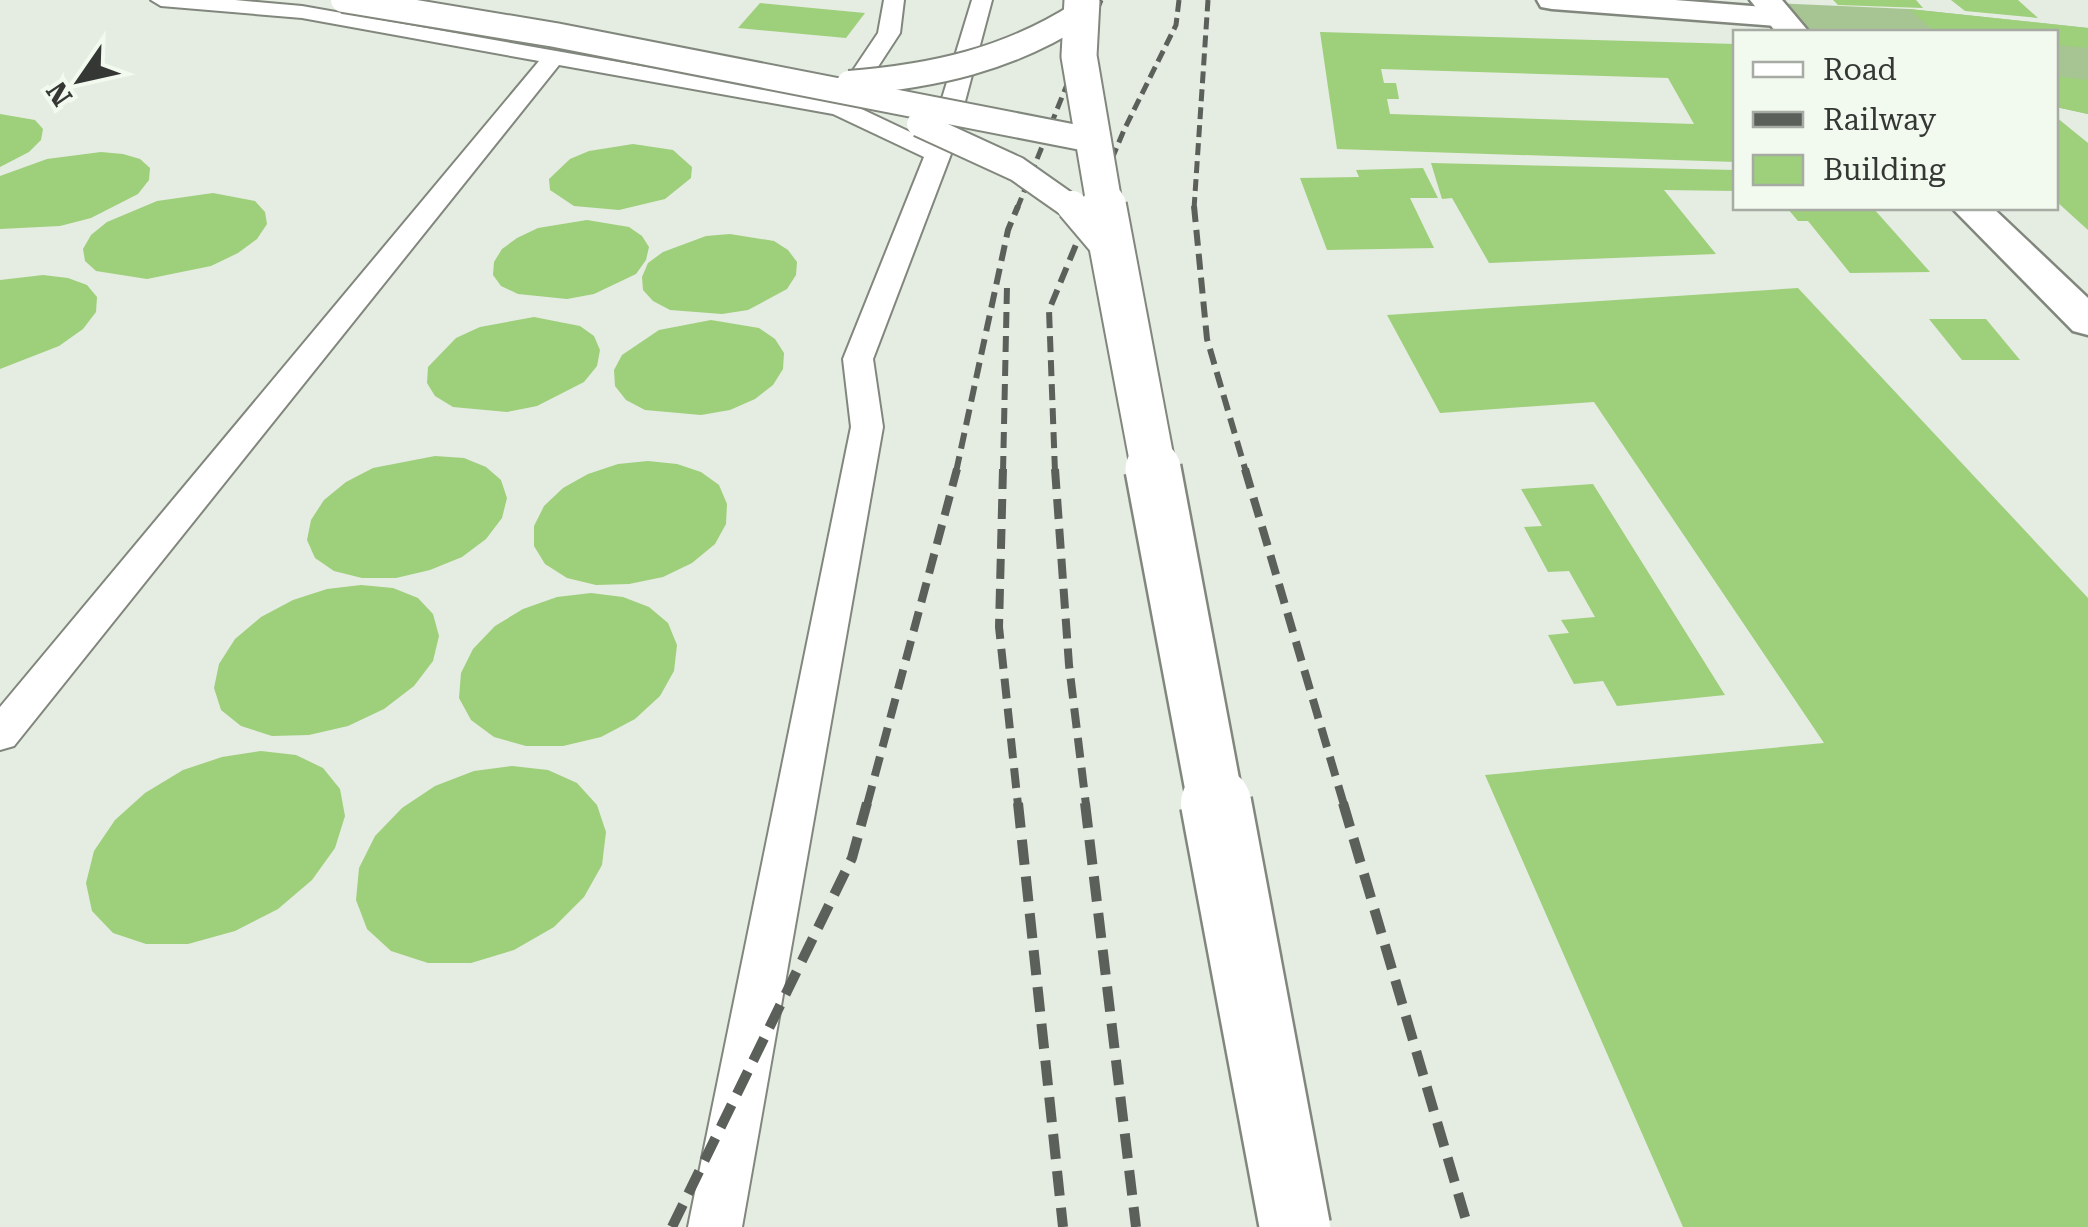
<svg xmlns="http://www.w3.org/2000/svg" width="2088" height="1227" font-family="'Roboto Serif',serif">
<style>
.green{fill:#a7c592}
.building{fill:#9ecf7b;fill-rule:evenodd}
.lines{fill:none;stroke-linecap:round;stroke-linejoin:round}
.lane-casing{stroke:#81877d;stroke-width:4}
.street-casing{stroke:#81877d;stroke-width:5}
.secondary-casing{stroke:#81877d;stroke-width:5}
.lane{fill:#fff;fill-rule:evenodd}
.street{fill:#fff;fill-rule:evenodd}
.secondary{fill:#fff;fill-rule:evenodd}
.rail-far3{stroke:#5c605b;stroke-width:5;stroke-dasharray:12 6;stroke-linecap:butt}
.rail-far2{stroke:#5c605b;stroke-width:6;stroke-dasharray:16 8;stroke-linecap:butt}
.rail-far1{stroke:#5c605b;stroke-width:8;stroke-dasharray:20 10;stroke-linecap:butt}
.rail{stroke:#5c605b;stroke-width:10;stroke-dasharray:25 12;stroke-linecap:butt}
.lane-bridge-far1-casing{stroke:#81877d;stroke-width:28;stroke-linecap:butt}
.lane-bridge-casing{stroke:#81877d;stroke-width:34;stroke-linecap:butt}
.street-bridge-far3-casing{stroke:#81877d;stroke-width:39;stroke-linecap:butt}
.street-bridge-far2-casing{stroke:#81877d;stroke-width:48;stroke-linecap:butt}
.street-bridge-far1-casing{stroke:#81877d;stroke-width:60;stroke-linecap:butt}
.street-bridge-casing{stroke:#81877d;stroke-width:75;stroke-linecap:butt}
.lane-bridge-far1{stroke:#fff;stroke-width:24}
.lane-bridge{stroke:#fff;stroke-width:30}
.street-bridge-far3{stroke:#fff;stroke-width:35}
.street-bridge-far2{stroke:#fff;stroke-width:44}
.street-bridge-far1{stroke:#fff;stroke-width:55}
.street-bridge{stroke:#fff;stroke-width:70}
</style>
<rect width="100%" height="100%" fill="#e5ece1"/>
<path class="green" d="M1770,3l139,6 179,19v86l-32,-7v-75h-260z"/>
<g class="building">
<path d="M1833,0h83l7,8 -85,-3z"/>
<path d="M1951,0h67l20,18 -73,-7z"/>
<path d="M760,3l105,10 -19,25 -108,-10z"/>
<path d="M1909,9l179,19v20l-32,-3v-13l-122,-1z"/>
<path d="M1320,32l416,12v118l-399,-13zM1381,69l287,9 26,46 -304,-10 -3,-15h12l-3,-16h-12z"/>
<path d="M2056,76l32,4v34l-32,-7z"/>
<path d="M0,114l35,6 8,9 -2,11 -12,12 -29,15z"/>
<path d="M2056,117l32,26v87l-32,-29z"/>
<path d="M633,144l40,6 19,17 -1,11 -26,21 -46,11 -45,-4 -24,-16 -1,-11 21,-20 19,-8z"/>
<path d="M101,152l22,2 17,5 10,9 -1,12 -11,14 -47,24 -31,8 -60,3v-53l47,-17z"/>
<path d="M1431,163l305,7v21l-72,-1 52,64 -227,9 -37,-65 -10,1z"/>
<path d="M1423,168l15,30h-28l24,50 -107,2 -27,-72 59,-1 -3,-7z"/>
<path d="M213,193l42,8 10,11 2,12 -10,15 -19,14 -27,13 -64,13 -51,-8 -11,-10 -2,-12 8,-14 16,-13 50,-21z"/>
<path d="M1787,208h86l57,64 -80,1 -42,-52h-10z"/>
<path d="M587,220l42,7 13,9 7,11 -3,13 -10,14 -42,20 -27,5 -49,-5 -17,-8 -8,-11 1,-13 8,-13 15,-11 21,-10z"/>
<path d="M730,234l44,7 14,9 9,12 -1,13 -9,14 -39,21 -26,4 -52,-4 -17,-9 -10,-11 -1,-13 6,-14 15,-11 43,-16z"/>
<path d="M43,275l25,3 19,7 10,12 -1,15 -13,17 -24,17 -59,23v-89z"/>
<path d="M1798,288l290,310v629h-405l-198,-452 339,-32 -230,-341 -154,11 -53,-98z"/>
<path d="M534,317l46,9 14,10 6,14 -3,16 -13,16 -47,24 -30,6 -54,-5 -18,-11 -8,-13 1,-16 28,-29 24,-11z"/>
<path d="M1929,319h57l34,41h-58z"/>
<path d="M711,320l48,8 16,11 9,14 -1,16 -10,16 -18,14 -25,11 -29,5 -56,-5 -19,-10 -11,-14 -1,-16 8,-15 37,-25z"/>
<path d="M435,456l29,2 22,9 15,13 6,18 -5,20 -16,21 -24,18 -32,13 -34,8h-34l-28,-7 -19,-13 -8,-18 4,-20 13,-20 22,-18 27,-14z"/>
<path d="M648,461l29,3 24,8 18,13 8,19 -1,20 -11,20 -23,19 -29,14 -34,7 -33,1 -29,-7 -22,-14 -11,-18v-20l10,-20 19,-18 25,-14 30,-10z"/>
<path d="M1593,484l132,211 -108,11 -14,-25 -29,3 -26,-49 21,-2 -8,-13 34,-3 -26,-46 -21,1 -24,-45 18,-1 -21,-37z"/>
<path d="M361,585l32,3 25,10 15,16 6,22 -6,25 -19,25 -30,23 -36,17 -39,9 -37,1 -31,-10 -20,-16 -7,-22 5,-24 16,-25 26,-22 32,-17 34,-11z"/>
<path d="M591,593l32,4 26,10 19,16 9,22 -3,26 -14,25 -25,23 -34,18 -38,9h-37l-32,-9 -23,-17 -12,-22 2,-25 12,-24 22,-23 28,-17 34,-12z"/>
<path d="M261,751l35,4 27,13 17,21 5,27 -10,32 -23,32 -34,29 -43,22 -47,13h-42l-33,-11 -21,-22 -6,-28 8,-32 21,-31 30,-27 38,-23 39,-13z"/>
<path d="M512,766l36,4 29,13 20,22 9,27 -4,33 -18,32 -30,30 -40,23 -43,13h-43l-37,-12 -24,-22 -11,-29 3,-32 16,-32 27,-28 33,-22 39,-15z"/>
</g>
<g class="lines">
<defs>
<path id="lane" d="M151,0h84l67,6 531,94 45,-67 6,-33h20l-4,33 -47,72 76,36 43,-141h20l-41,154 -78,205 10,68 -141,800h-54l163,-800 -8,-68 81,-202 -91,-43 -274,-49 -545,681 -14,4v-43l539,-646 -237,-43 -141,-12z"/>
<path id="street" d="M1537,0h138l102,8 11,2 5,7 -5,7 -11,2 -225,-17 -11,-2z"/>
<g id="secondary">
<path d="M1750,0h32l27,32h-33z"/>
<path d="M1952,208h41l95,90v37l-15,-4z"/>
</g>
</defs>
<use href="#lane" class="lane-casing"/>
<use href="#street" class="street-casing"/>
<use href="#secondary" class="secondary-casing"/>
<use href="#lane" class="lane"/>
<use href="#street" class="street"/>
<use href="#secondary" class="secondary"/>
<g class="rail-far3">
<path d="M1017,209l84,-209"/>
<path d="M1091,209l33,-79 52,-105 3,-25"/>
<path d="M1194,209l14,-209"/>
</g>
<g class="rail-far2">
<path d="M1194,206l13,133 39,133"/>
<path d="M956,472l52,-242 10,-24"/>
<path d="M1003,472l4,-186"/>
<path d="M1055,472l-6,-162 43,-104"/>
</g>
<g class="rail-far1">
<path d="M1003,469l-4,158 19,178"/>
<path d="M1055,469l14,196 17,140"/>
<path d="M1245,469l99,336"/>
<path d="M867,805l90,-336"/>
</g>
<g class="rail">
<path d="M1018,803l45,424"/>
<path d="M1085,803l51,424"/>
<path d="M1343,803l125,424"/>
<path d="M672,1227l180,-369 15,-55"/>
</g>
<defs>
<g id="lane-bridge-far1">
<path d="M343,0l212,35 537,105"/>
<path d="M849,83c85,-7 159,-23 232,-70"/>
<path d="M919,124l98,45 57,40"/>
</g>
<path id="lane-bridge" d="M1072,206l44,52"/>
<path id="street-bridge-far3" d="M1082,0l-3,56 26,153"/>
<path id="street-bridge-far2" d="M1104,206l50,266"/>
<path id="street-bridge-far1" d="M1153,469l63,336"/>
<path id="street-bridge" d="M1216,803l79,424"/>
</defs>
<use href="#lane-bridge-far1" class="lane-bridge-far1-casing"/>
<use href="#lane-bridge" class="lane-bridge-casing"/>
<use href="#street-bridge-far3" class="street-bridge-far3-casing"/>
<use href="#street-bridge-far2" class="street-bridge-far2-casing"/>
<use href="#street-bridge-far1" class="street-bridge-far1-casing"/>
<use href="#street-bridge" class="street-bridge-casing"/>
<use href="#lane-bridge-far1" class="lane-bridge-far1"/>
<use href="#lane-bridge" class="lane-bridge"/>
<use href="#street-bridge-far3" class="street-bridge-far3"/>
<use href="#street-bridge-far2" class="street-bridge-far2"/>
<use href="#street-bridge-far1" class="street-bridge-far1"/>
<use href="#street-bridge" class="street-bridge"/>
</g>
<rect x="1733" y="30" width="325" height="180" fill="#f2f9ee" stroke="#a6aba3" stroke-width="2.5"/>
<rect x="1753" y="62" width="50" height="15" fill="#ffffff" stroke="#a6aba3" stroke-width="2.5"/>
<text x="1823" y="80" font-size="30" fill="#343733">Road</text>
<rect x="1753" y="112" width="50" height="15" fill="#5c605b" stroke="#a6aba3" stroke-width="2.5"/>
<text x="1823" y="130" font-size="30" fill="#343733">Railway</text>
<rect x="1753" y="155" width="50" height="30" fill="#9ecf7b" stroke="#a6aba3" stroke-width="2.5"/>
<text x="1823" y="180" font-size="30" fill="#343733">Building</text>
<g transform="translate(80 80) rotate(236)" stroke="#f2f9ee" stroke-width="8" paint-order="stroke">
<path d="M0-8L18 38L0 25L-18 38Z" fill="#343733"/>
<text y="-15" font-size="28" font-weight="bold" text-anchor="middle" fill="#343733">N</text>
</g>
</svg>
